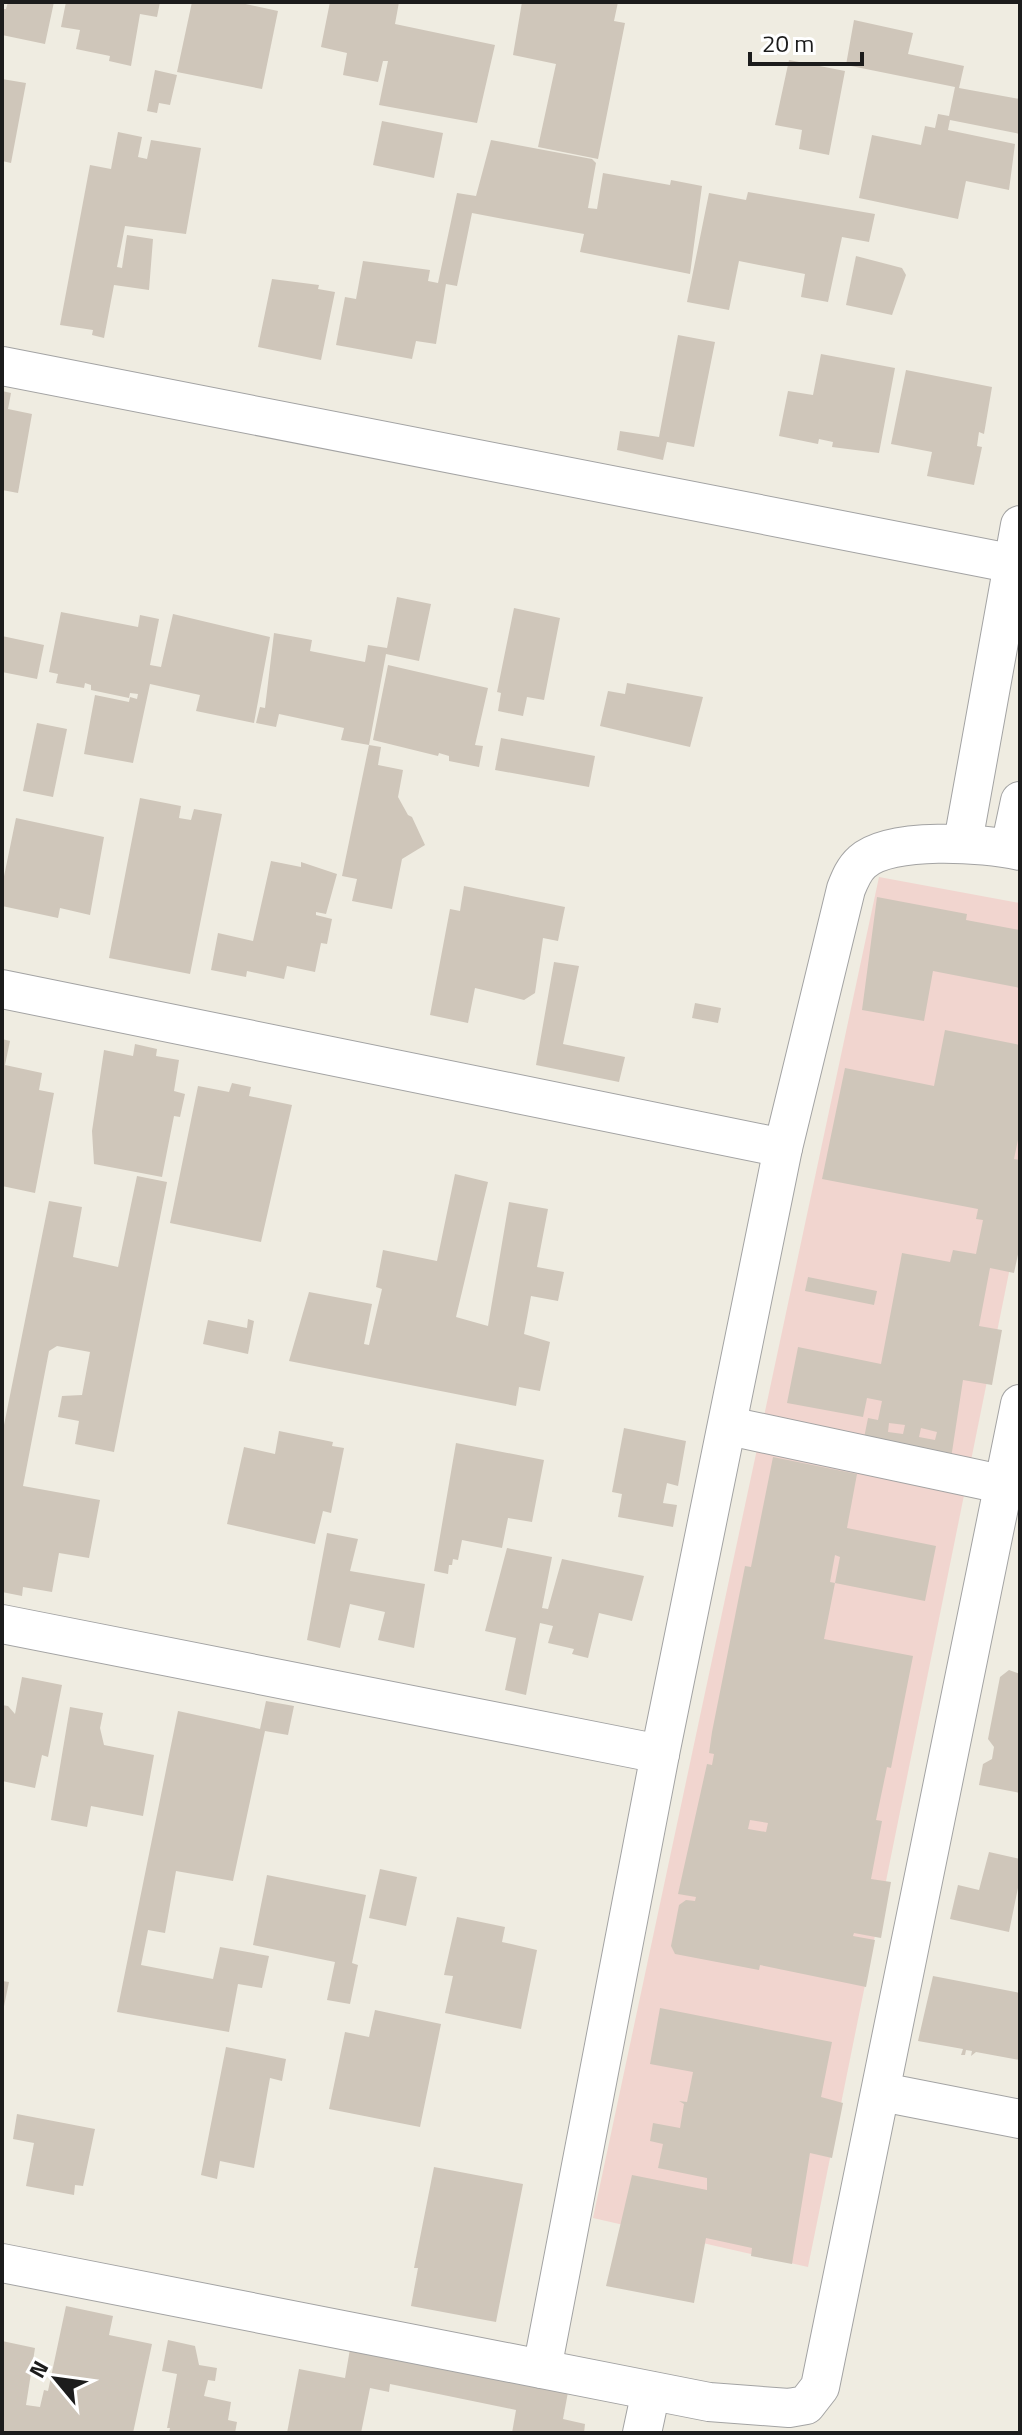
<svg xmlns="http://www.w3.org/2000/svg" width="1022" height="2435" font-family="'Titillium Web',sans-serif">
<style>
.commercial{fill:#f1d5cf}
.building{fill:#cfc6ba;fill-rule:evenodd}
.lines{fill:none;stroke-linecap:round;stroke-linejoin:round}
.minor-casing{stroke:#a3a3a3;stroke-width:40}
.minor{stroke:#fff;stroke-width:38}
</style>
<rect width="100%" height="100%" fill="#efece1"/>
<path class="commercial" d="M879,877l141,26v315l-212,1049 -215,-49z"/>
<g class="building">
<path d="M8,2h46l-9,42 -43,-9v-26h4z"/>
<path d="M66,2h94l-3,15 -17,-3 -9,52 -22,-5 1,-5 -34,-7 4,-19 -19,-3z"/>
<path d="M192,2h44l42,9 -16,78 -85,-17z"/>
<path d="M330,2h69l-4,22 100,21 -18,78 -98,-18 9,-44h-5l-5,21 -35,-7 4,-22 -26,-6z"/>
<path d="M522,2h96l-4,19 11,2 -27,136 -60,-12 18,-83 -43,-9z"/>
<path d="M854,20l59,13 -5,21 56,12 -5,22 61,11v35l-70,-14 -2,10 67,14 -6,46 -43,-9 -8,38 -99,-21 13,-63 49,10 4,-19 10,2 3,-14 11,2 6,-29 -109,-22z"/>
<path d="M789,60l56,11 -16,84 -30,-6 3,-19 -27,-5z"/>
<path d="M155,70l22,5 -7,30 -11,-2 -2,10 -10,-2z"/>
<path d="M2,79l24,4 -15,80 -9,-2z"/>
<path d="M382,121l61,12 -9,45 -61,-13z"/>
<path d="M118,132l24,5 -4,20 9,2 4,-19 50,8 -15,86 -61,-8 -8,41 5,1 5,-33 26,4 -4,51 -35,-5 -10,53 -12,-3 1,-5 -33,-5 30,-160 21,4z"/>
<path d="M491,140l101,19 4,4 -8,45 9,1 6,-36 67,12 1,-5 31,6 -12,88 -110,-22 4,-18 -112,-21 -15,73 -11,-2 -10,60 -20,-3 -4,18 -76,-14 9,-48 11,2 7,-38 67,9 -2,11 10,2 19,-90 19,3z"/>
<path d="M748,192l127,22 -6,28 -27,-5 -14,65 -27,-5 4,-23 -66,-13 -10,49 -42,-8 22,-109 37,7z"/>
<path d="M856,256l46,12 4,7 -14,40 -46,-10z"/>
<path d="M272,279l47,6 -1,4 17,3 -14,68 -63,-13z"/>
<path d="M678,335l37,7 -21,105 -27,-5 -4,18 -46,-10 3,-19 39,6z"/>
<path d="M821,354l74,14 -16,85 -47,-6 1,-5 -14,-3 -1,5 -39,-8 9,-45 25,4z"/>
<path d="M906,370l86,17 -8,47 -5,-2 -2,14 5,1 -8,38 -47,-9 5,-24 -41,-8z"/>
<path d="M2,391l9,2 -3,16 24,5 -14,79 -16,-3z"/>
<path d="M397,597l34,7 -12,57 -33,-7 -17,91 -28,-5 3,-12 -65,-14 -3,13 -20,-4 4,-16 5,1 9,-75 38,7 -2,11 55,11 3,-17 19,3z"/>
<path d="M514,608l46,10 -16,82 -17,-3 -4,19 -25,-5 3,-18 -4,-1z"/>
<path d="M61,612l77,15 2,-12 19,4 -9,46 11,2 12,-53 97,23 -16,86 -58,-12 4,-16 -50,-11 -17,79 -49,-9 11,-59 34,7 1,-5 7,2 1,-5 -8,-1 -1,5 -38,-8v-5l-6,-2 -1,5 -28,-5 2,-9 -9,-2z"/>
<path d="M2,636l42,9 -7,34 -35,-7z"/>
<path d="M388,665l100,23 -13,57 8,1 -4,21 -30,-6v-5l-10,-3 -1,3 -65,-16z"/>
<path d="M627,683l76,14 -13,50 -90,-21 8,-35 17,3z"/>
<path d="M37,723l30,6 -14,68 -30,-6z"/>
<path d="M501,738l94,18 -6,31 -94,-17z"/>
<path d="M369,745l12,2 -3,18 25,5 -5,27 10,18 4,2 13,28 -23,14 -10,50 -40,-8 5,-22 -15,-3z"/>
<path d="M140,798l41,8 -2,12 12,2 3,-11 28,5 -32,160 -81,-16z"/>
<path d="M16,818l88,19 -14,78 -30,-7 -2,10 -56,-12v-20z"/>
<path d="M271,861l30,6v-5l36,12 -11,40 -10,-2v3l16,4 -5,25 -6,-1 -6,29 -28,-6 -3,13 -37,-8 -1,6 -35,-7 7,-37 35,8z"/>
<path d="M464,886l101,21 -7,34 -15,-3 -8,55 -11,7 -49,-12 -7,35 -38,-8 20,-106 10,2z"/>
<path d="M877,897l90,17 -1,6 54,10v58l-87,-17 -9,50 -62,-11z"/>
<path d="M554,962l25,4 -16,78 62,13 -6,25 -83,-17z"/>
<path d="M695,1003l26,5 -3,15 -26,-5z"/>
<path d="M945,1030l75,15v85l-6,29 6,1v85l-6,28 -24,-5 -11,58 23,4 -10,55 -29,-5 -17,111 -89,-18 11,-55 10,2 4,-19 -15,-3 -4,19 -76,-14 11,-56 83,17 21,-111 48,9 3,-12 23,4 7,-34 -7,-1 2,-10 -156,-30 23,-111 89,18zM889,1423l16,2 -2,9 -15,-2zM921,1428l16,4 -2,8 -16,-3z"/>
<path d="M2,1039l8,2 -5,24 37,8 -3,17 15,3 -19,100 -33,-7z"/>
<path d="M135,1044l22,5 -1,7 23,4 -5,31 11,3 -5,23 -6,-1 -12,61 -68,-13 -2,-33 12,-81 29,6z"/>
<path d="M232,1083l19,4 -2,9 43,9 -31,137 -91,-19 28,-137 31,6z"/>
<path d="M455,1174l33,8 -32,135 32,9 21,-124 39,7 -11,58 27,5 -6,29 -27,-5 -7,38 26,8 -10,49 -21,-4 -3,19 -227,-45 20,-69 63,12 -8,40 5,1 13,-56 -6,-2 7,-37 54,11z"/>
<path d="M137,1176l30,6 -53,270 -39,-8 4,-23 -21,-4 4,-21 20,-1 8,-43 -33,-6 -8,5 -26,135 77,14 -11,58 -30,-5 -7,39 -29,-5 -1,9 -20,-4v-157l47,-234 33,6 -9,50 45,10z"/>
<path d="M808,1277l69,14 -3,14 -69,-14z"/>
<path d="M248,1319l6,2 -6,33 -45,-10 5,-24 39,8z"/>
<path d="M624,1428l62,13 -8,45 -11,-3 -4,20 14,2 -4,22 -55,-10 4,-23 -10,-2z"/>
<path d="M279,1431l54,11 -1,4 12,2 -13,65 -8,-2 -8,33 -88,-20 17,-77 31,7z"/>
<path d="M456,1443l88,17 -12,62 -24,-4 -6,30 -40,-8 -4,20 -5,-1 -1,6h-3l-1,9 -14,-3z"/>
<path d="M773,1457l84,17 -10,54 89,18 -11,55 -90,-18 -11,56 89,17 -22,112 -4,-1 -11,53 6,1 -11,58 20,3 -10,56 -27,-5 -1,3 22,4 -9,47 -106,-22 -1,5 -84,-16 -4,-8 8,-41 7,-5 9,1 1,-4 -18,-3 29,-130 5,1 2,-11 -5,-1 3,-21 33,-166 6,1zM835,1555l5,2 -5,26 -5,-1zM750,1820l18,3 -2,9 -18,-3z"/>
<path d="M327,1533l31,6 -8,32 75,13 -11,64 -36,-8 7,-28 -35,-8 -10,44 -33,-8z"/>
<path d="M507,1548l45,9 -10,51 6,1 14,-50 82,17 -12,45 -33,-8 -11,45 -16,-4 2,-5 -26,-6 5,-17 -13,-3 -14,72 -21,-5 11,-52 -31,-7z"/>
<path d="M1009,1670l11,4v119l-41,-8 4,-21 9,-5 2,-12 -6,-8 12,-62z"/>
<path d="M22,1677l40,8 -14,72 -6,-2 -7,33 -33,-7v-76l6,1 7,8z"/>
<path d="M266,1701l28,5 -6,29 -23,-4 -32,150 -57,-10 -11,62 -17,-3 -7,35 72,14 7,-32 49,9 -7,32 -24,-4 -9,48 -112,-20 61,-301 82,18z"/>
<path d="M70,1707l33,6 -3,15 4,17 50,10 -11,61 -52,-10 -4,21 -36,-7z"/>
<path d="M989,1852l31,7v19l-11,54 -59,-13 8,-34 21,5z"/>
<path d="M380,1869l37,8 -11,49 -37,-8z"/>
<path d="M267,1875l99,20 -14,68 6,2 -8,39 -23,-4 8,-38 -82,-17z"/>
<path d="M457,1917l48,10 -3,15 35,8 -16,79 -76,-16 8,-37 -9,-1z"/>
<path d="M933,1976l87,17v67l-44,-8 -5,4 1,-5 -6,-1 -1,5h-4l2,-6 -45,-8z"/>
<path d="M2,1981l7,1 -6,29 -1,-1z"/>
<path d="M660,2008l172,34 -11,55 22,6 -11,55 -22,-5 -18,111 -41,-8 1,-8 -46,-10 -12,65 -88,-17 26,-111 75,15v-12l-49,-10 5,-24 -13,-3 3,-18 27,5 4,-24 -5,-3 8,1 6,-30 -43,-8z"/>
<path d="M375,2010l66,14 -21,103 -91,-18 16,-77 24,5z"/>
<path d="M226,2047l60,12 -4,22 -12,-3 -16,90 -34,-7 -3,18 -16,-4z"/>
<path d="M17,2114l78,15 -12,57 -8,-1 -1,10 -48,-9 8,-43 -21,-4z"/>
<path d="M434,2167l89,17 -27,138 -85,-16 7,-38h-4z"/>
<path d="M66,2306l47,10 -4,19 43,9 -19,89h-131v-92l33,7 -9,57 14,2 4,-17 4,1z"/>
<path d="M168,2340l27,6 4,19 18,3 -2,13 -7,-1 -4,16 27,6 -3,18 9,2 -2,11h-66l1,-5h-3l10,-54 -15,-3z"/>
<path d="M350,2349l218,43 -5,27 22,5 -1,9h-72l4,-23 -126,-26 -1,8 -19,-4 -9,45h-74l12,-64 46,9z"/>
</g>
<g class="lines">
<defs>
<g id="minor">
<path d="M2,366l1018,199"/>
<path d="M963,842l57,-317"/>
<path d="M1010,848l10,-47"/>
<path d="M2,989l781,159"/>
<path d="M729,1426l291,62"/>
<path d="M2,1624l658,130"/>
<path d="M882,2092l138,27"/>
<path d="M2,2263l707,139 80,6 17,-3 14,-18 200,-983"/>
<path d="M542,2369l118,-615 123,-606 63,-259c4,-10 8,-20 16,-27 28,-26 122,-19 158,-11"/>
<path d="M642,2433l9,-42"/>
</g>
</defs>
<use href="#minor" class="minor-casing"/>
<use href="#minor" class="minor"/>
</g>
<rect width="1022" height="2435" fill="none" stroke="#1c1c1c" stroke-width="8"/>
<g transform="translate(56 2379) rotate(299)" stroke="#ffffff" stroke-width="6" paint-order="stroke">
<path d="M0-6L14 30L0 20L-14 30Z" fill="#1c1c1c"/>
<text y="-12" font-size="22" font-weight="bold" text-anchor="middle" fill="#1c1c1c">N</text>
</g>
<path d="M750 52v12h112v-12" fill="none" stroke="#1c1c1c" stroke-width="4"/>
<text x="762" y="52" font-size="24" fill="#1c1c1c" stroke="#ffffff" stroke-width="6" paint-order="stroke">20 m</text>
</svg>
